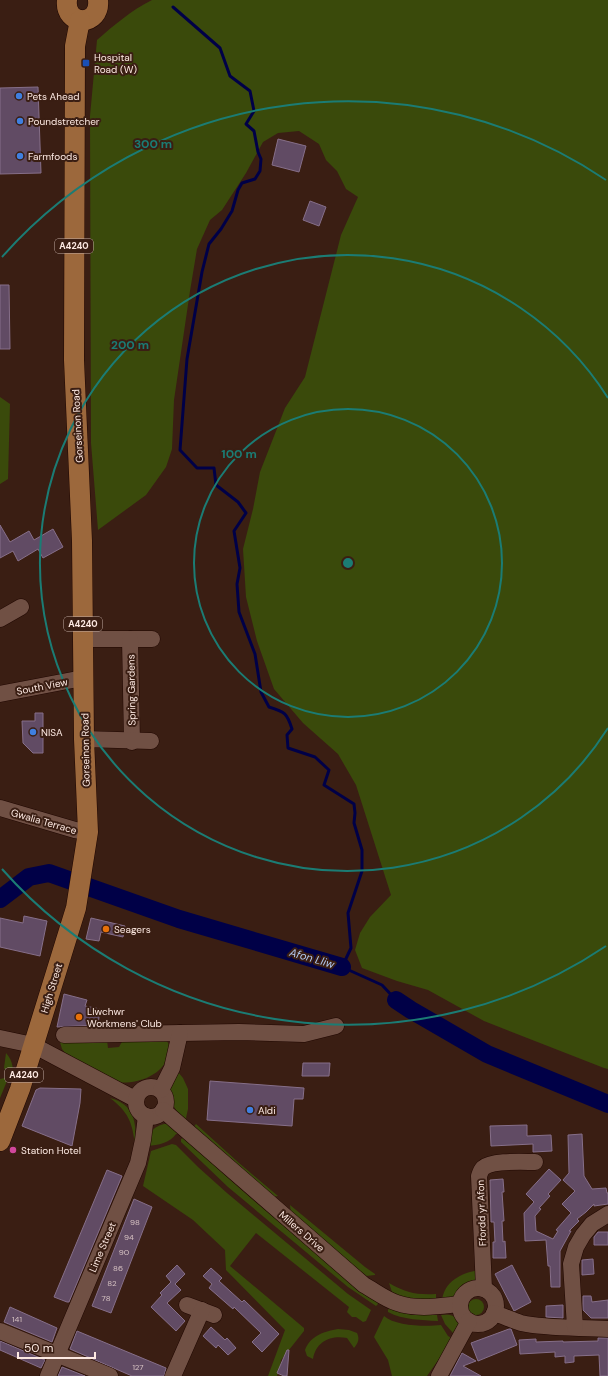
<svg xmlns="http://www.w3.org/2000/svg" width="608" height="1376" font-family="'DM Sans',sans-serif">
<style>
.green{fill:#3a4a0b}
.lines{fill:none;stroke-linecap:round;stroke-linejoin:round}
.stream{stroke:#000047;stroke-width:3}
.river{stroke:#000047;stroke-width:18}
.building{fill:#614b64;stroke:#866f89}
.minor-casing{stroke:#200701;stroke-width:17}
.major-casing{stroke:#200701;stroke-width:21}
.minor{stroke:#705044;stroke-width:16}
.major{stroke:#9c683c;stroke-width:20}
.ring{fill:none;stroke:#1b7c74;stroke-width:2}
.transit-dot{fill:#1a4fb4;stroke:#3a1e13;stroke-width:1.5}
.shop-dot{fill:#3f7fe0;stroke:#3a1e13;stroke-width:1.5}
.food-dot{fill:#e8710a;stroke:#3a1e13;stroke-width:1.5}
.hotel-dot{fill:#d1479c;stroke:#3a1e13;stroke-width:1.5}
.labels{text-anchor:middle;stroke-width:4;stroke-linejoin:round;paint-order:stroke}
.number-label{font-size:8px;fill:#d6c2c2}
.shield{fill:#3a1e13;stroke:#c2aca4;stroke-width:1}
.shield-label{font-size:9px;font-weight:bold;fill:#fde9e2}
.poi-label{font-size:10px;fill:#fde9e2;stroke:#3a1e13;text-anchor:start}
.street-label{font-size:10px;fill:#fde9e2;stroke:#3a1e13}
.water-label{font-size:11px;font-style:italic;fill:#b4cbf4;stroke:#3a1e13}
.centre{fill:#1b7c74;stroke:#3a1e13;stroke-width:2}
.ring-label{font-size:12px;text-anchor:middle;font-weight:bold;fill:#1b7c74;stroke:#3a1e13;stroke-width:4;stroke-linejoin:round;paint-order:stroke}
</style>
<rect width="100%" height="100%" fill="#3a1e13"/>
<g class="green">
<path d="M152,0h456v1069l-4,-1 -120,-47 -56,-31 -31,-9 -35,-13 -7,-18 5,-17 10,-16 21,-22 -35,-110 -18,-31 -35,-31 -29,-34 -17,-48 -11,-44 -3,-48 10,-40 7,-37 25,-64 20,-31 36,-142 17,-38 -12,-8 -9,-18 -11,-11 -7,-16 -20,-13 -21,2 -15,9 -17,31 -24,37 -12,10 -13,29 -7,42 -16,109 -2,49 -6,18 -20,28 -48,35 -7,-87 -1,-327 7,-76c17,-15 35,-30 55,-40z"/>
<path d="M0,397l10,7 -2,75 -8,5z"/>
<path d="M124,1038l41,1c6,6 5,10 3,17 -6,21 -34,29 -53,26l-49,-28 -4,-5 -3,-10 48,1 1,8 11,-1z"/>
<path d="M6,1053c7,8 9,18 4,27l-6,-12z"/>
<path d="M178,1072l5,6 5,11v20l-2,9 2,6c-11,-11 -22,-24 -16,-40 1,-4 4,-8 6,-12z"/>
<path d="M5,1078l2,3 -7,17v-19z"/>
<path d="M110,1098c24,6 27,25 25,46 -3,-23 -7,-32 -25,-46z"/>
<path d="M164,1124h4l12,10h-4c-6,9 -18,11 -28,12 3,-13 2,-18 16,-22z"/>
<path d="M196,1124l43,39 39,33 -6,1 -80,-68z"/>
<path d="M183,1138l5,2c59,59 125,109 189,161l1,3 -2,2 -28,-19 -120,-100 -47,-45v-3z"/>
<path d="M172,1144l4,1 22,22 29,26 121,101 23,16 -5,11 -3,1 -7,-5h-4l-5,-5 2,-5 -93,-74 -26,33 74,62v3l-23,29 -1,6 -3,10h-9l17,-46 -59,-60 -1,-20 -32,-30 -50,-34 8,-35z"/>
<path d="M290,1205l75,62 10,7v1l-9,1 -75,-62z"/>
<path d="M480,1270l-3,11 -3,3 -10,4 -9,10 -13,4c1,-20 20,-30 38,-32z"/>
<path d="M389,1283c17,10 28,12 47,11v6l-6,2 -33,-6 -5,-4z"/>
<circle cx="476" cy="1307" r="8"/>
<path d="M389,1308l23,7h25l1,6c-16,-1 -35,-1 -50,-9v-2z"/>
<path d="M441,1315c8,-1 14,0 19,7l-7,11 -8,-9z"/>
<path d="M384,1316c11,10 42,11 57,9l7,11 5,3 -26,37h-35l-4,-16 -14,-23z"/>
<path d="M338,1329l11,1 8,3c3,6 1,10 -3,15l-7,-10c-16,-3 -31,3 -34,21l-6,-3 -2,-6c5,-14 20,-19 33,-21z"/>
</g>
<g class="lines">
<path class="stream" d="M173,7l47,41 10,28 20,15 4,20 -8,13 8,7 4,21 3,7 -1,12 -5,8 -13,4 -4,7 -6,21 -11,18 -12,15 -7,28 -15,87 -7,91 17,18h17l2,17 22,17 8,11 -12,18 6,37 -3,16 2,28 16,42 6,38 8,15c16,5 18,6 23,22l-5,6 1,13 27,9 14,13 -5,15 30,19 1,9 -1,10 8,27v21l-14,42 3,35 -9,19 40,18 14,15"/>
<g class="river">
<path d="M0,899l29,-22 20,-4 130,46 163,48"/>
<path d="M396,1000l15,10 76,44 121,50"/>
</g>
</g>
<g class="building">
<path d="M38,87l3,86 -41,1v-86z"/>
<path d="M278,139l28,7 -7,26 -27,-7z"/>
<path d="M310,201l16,6 -7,19 -16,-6z"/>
<path d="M0,285h9l1,64h-10z"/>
<path d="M0,525l10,17 19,-11 5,9 19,-11 10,18 -20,11 -5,-9 -20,12 -5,-10 -13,7z"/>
<path d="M35,713h8v40h-10l-10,-10 -1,-22h13z"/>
<path d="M24,916l23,5 -7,35 -40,-9v-29l23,5z"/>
<path d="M91,918l34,8 -2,11 -22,-5 -2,9 -13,-2z"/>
<path d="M64,994l23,6 -2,6 15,3 -2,16 -41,2z"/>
<path d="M303,1063h27l-1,13h-27z"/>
<path d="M210,1081l94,7 -1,11h-9l-2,27 -85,-6z"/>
<path d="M40,1088l41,1 -1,14 -8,43 -50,-20 14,-36z"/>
<path d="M527,1125v11l24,-1 1,16 -19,1v-8l-42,2 -1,-20z"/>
<path d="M582,1134l2,42 8,13 14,-1 1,5h1v11l-14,2v-2l-8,8 -9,7 2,2 -10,10h2l-11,20v36h-9l-1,-21h-2l-2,-26 -21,1 -1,-28 10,-11 -8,-8 23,-25 12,11 -13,14 2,2 -11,12 2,1 -6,7 1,15 17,8 5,-8 -2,-1 15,-17 -9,-9 13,-13 -12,-11 6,-7 -1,-38z"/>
<path d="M107,1170l15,6 -53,126h-2l-13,-5z"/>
<path d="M503,1179l1,13h-2l2,29h-2l1,21 2,-1 1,17h-13v-16h2l-1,-20h-3l-1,-42z"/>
<path d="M134,1199l18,8 -41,106 -19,-7z"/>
<path d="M598,1232h10v13h-14v-8z"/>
<path d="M593,1259l1,15 -12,1v-15z"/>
<path d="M177,1265l8,9 -10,10 6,6 -14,13 18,18 -9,10 -25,-24 11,-12 -2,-2 11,-11 -5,-6z"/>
<path d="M512,1265l19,37 -17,9 -19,-37z"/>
<path d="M211,1268l11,10 -3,3 23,21 2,-2 35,34 -17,18 -10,-10 9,-9 -27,-26 -1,2 -24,-21 3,-4 -9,-8z"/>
<path d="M583,1296h8l1,6 16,-2v18h-17l-8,-8z"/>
<path d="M563,1305v13l-17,-1v-11z"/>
<path d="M10,1307l47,21 -5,14 -48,-20z"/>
<path d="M211,1327l14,13 2,-2 9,10 -8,7 -10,-10 -2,3 -13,-12z"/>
<path d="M509,1329h2l6,16 -39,16 -7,-18z"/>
<path d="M77,1331l89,37 -2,8h-32l-62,-27z"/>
<path d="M598,1338h10v38h-8l-1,-21 -25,1v6l-9,1v-7l-10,1v-5l-35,2 -1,-14 17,-1v3l27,-1v1l35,-1z"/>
<path d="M0,1341l45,19 -4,8 -41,-18z"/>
<path d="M287,1350h2l-2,26h-3l-7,-3z"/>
<path d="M462,1353l14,8 -13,5 18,10h-31z"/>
<path d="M62,1367l23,9h-27z"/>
</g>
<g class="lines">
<defs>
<g id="minor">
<path d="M0,619l21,-12"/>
<path d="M84,639h68"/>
<path d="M130,639l2,103"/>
<path d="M0,694l83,-16"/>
<path d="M84,739l67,2"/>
<path d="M0,808l75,22 13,2"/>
<path d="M64,1035l175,-3 65,2 32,-8"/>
<path d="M0,1038l33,7 102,54"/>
<circle cx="151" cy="1102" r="15"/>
<path d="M161,1090l11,-22 8,-35"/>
<path d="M163,1110l201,175c11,6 21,14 33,18 20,7 43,3 63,1"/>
<circle cx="478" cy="1306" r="18"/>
<path d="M484,1289l-5,-113c1,-3 2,-6 4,-8 9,-8 40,-6 52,-6"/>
<path d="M187,1305l27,10"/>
<path d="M494,1313c9,3 18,7 27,10 28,6 58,4 87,6"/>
<path d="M575,1327l-4,-63 5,-17 7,-12 9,-11 16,-10"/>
<path d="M0,1331l110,45"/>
<path d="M48,1376l90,-213 5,-23 3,-24"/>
<path d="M173,1376l29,-66"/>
<path d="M439,1376l30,-55"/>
</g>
<g id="major">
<path d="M67,0c-3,27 34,27 31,0"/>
<path d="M0,1141l20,-52 56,-181 12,-76 -4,-93 -2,-198 -8,-181 1,-314 5,-26"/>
</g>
</defs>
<use href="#minor" class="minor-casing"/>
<use href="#major" class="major-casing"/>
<use href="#minor" class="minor"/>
<use href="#major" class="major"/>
</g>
<g class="ring">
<circle cx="348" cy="563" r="154"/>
<path d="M608 728A308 308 0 1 1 608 398"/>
<path d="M606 946A462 462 0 0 1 2 869M2 257A462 462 0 0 1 606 180"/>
</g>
<rect class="transit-dot" x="82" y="59" width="8" height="8" rx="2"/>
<g class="shop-dot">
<circle cx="19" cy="96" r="4"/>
<circle cx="20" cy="121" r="4"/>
<circle cx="20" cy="156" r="4"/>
<circle cx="33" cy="732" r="4"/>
<circle cx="250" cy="1110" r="4"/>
</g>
<g class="food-dot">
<circle cx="106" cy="929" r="4"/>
<circle cx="79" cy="1017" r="4"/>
</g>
<circle class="hotel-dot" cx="13" cy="1150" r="4"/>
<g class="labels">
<g class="number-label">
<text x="135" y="1225">98</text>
<text x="129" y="1240">94</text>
<text x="124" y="1255">90</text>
<text x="118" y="1271">86</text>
<text x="112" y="1286">82</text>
<text x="106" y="1301">78</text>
<text x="17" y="1322">141</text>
<text x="138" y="1370">127</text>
</g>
<g class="shield">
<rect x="55" y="239" width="38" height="14" rx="3"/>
<rect x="64" y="617" width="38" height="14" rx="3"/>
<rect x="5" y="1068" width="38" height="14" rx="3"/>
</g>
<g class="shield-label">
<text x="74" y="249">A4240</text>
<text x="83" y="627">A4240</text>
<text x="24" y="1078">A4240</text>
</g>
<g class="poi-label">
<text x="94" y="61">Hospital<tspan x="94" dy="12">Road (W)</tspan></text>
<text x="27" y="100">Pets Ahead</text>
<text x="28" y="125">Poundstretcher</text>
<text x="28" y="160">Farmfoods</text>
<text x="41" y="736">NISA</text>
<text x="114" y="933">Seagers</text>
<text x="87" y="1015">Llwchwr<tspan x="87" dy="12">Workmens' Club</tspan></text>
<text x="258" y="1114">Aldi</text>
<text x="21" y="1154">Station Hotel</text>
</g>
<g class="street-label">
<text transform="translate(77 426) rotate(-93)" y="4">Gorseinon Road</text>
<text transform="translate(42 686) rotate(-11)" y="4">South View</text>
<text transform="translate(131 690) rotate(-91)" y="4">Spring Gardens</text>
<text transform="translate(85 750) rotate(-91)" y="4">Gorseinon Road</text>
<text transform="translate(44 821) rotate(16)" y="4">Gwalia Terrace</text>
<text transform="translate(51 988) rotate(-73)" y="4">High Street</text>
<text transform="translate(481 1213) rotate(-92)" y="4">Ffordd yr Afon</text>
<text transform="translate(302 1231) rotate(41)" y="4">Millers Drive</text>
<text transform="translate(102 1247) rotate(-67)" y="4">Lime Street</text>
</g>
<g class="water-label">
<text transform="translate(312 958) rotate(16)" y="4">Afon Lliw</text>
</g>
</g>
<circle cx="348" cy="563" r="6" class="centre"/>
<g class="ring-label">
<text x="153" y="148">300 m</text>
<text x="130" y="349">200 m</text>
<text x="239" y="458">100 m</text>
</g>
<path d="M18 1352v6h77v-6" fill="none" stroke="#fde9e2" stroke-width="2"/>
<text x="24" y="1352" font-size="12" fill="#fde9e2" stroke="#3a1e13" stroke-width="3" paint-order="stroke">50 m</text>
</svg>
